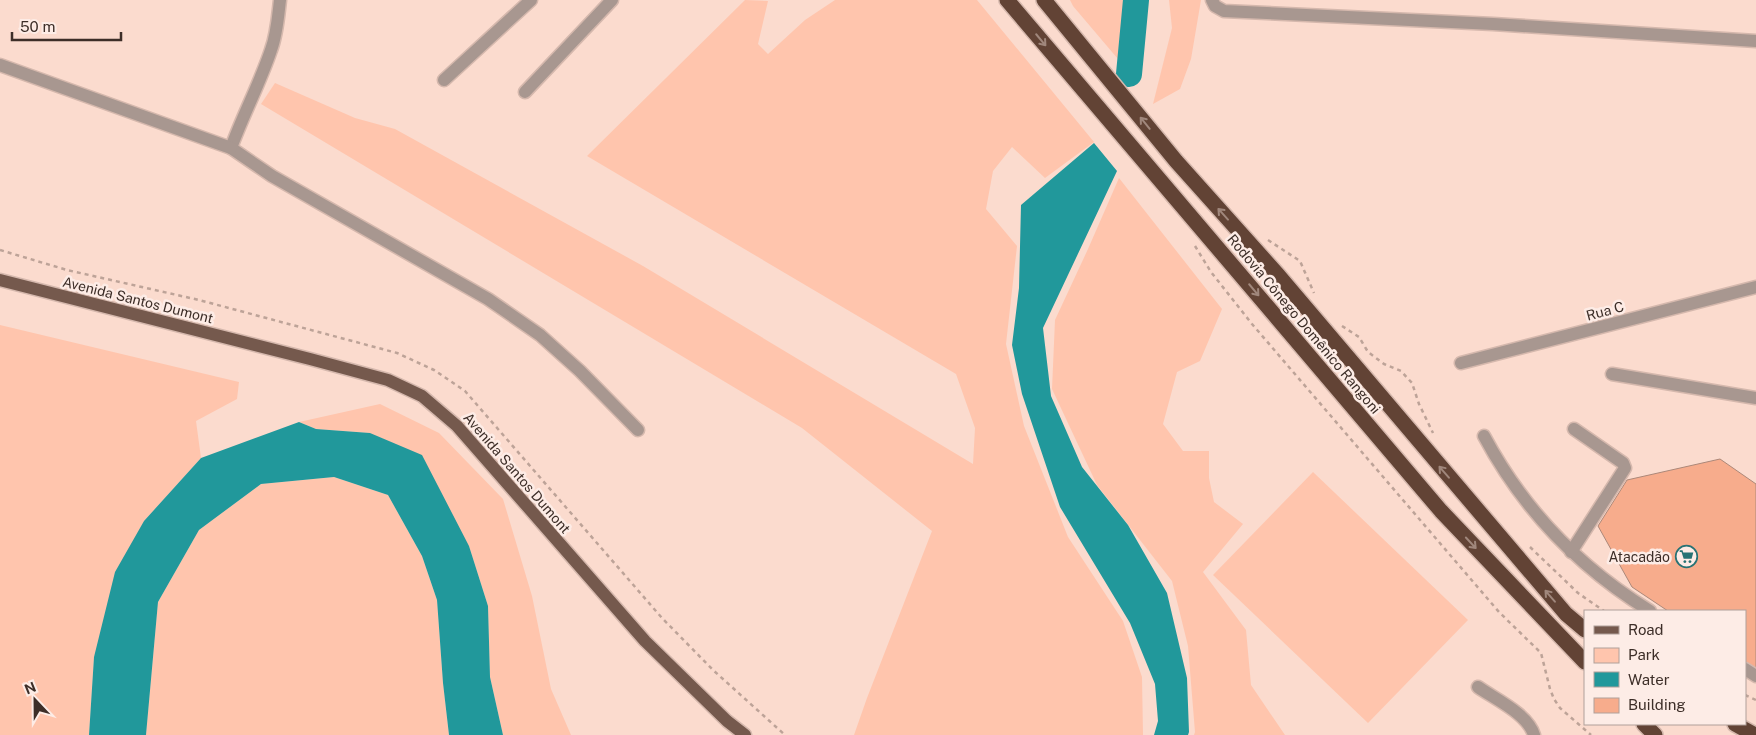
<svg xmlns="http://www.w3.org/2000/svg" width="1756" height="735" font-family="'Public Sans',sans-serif">
<style>
.green{fill:#ffc5ad}
.water{fill:#21989b}
.lines{fill:none;stroke-linecap:round;stroke-linejoin:round}
.river{stroke:#21989b;stroke-width:26}
.building{fill:#f7ac8c;stroke:#ac8879}
.minor-casing{stroke:#d5b8ad;stroke-width:15}
.major-casing{stroke:#d5b8ad;stroke-width:15}
.highway-casing{stroke:#d5b8ad;stroke-width:18}
.path{stroke:#bda398;stroke-width:2.5;stroke-dasharray:4 4;stroke-linecap:butt}
.minor{stroke:#a89790;stroke-width:12}
.major{stroke:#75594d;stroke-width:12}
.highway{stroke:#624335;stroke-width:15}
.oneway{stroke:#a0877c}
.labels{text-anchor:middle;stroke-width:5;stroke-linejoin:round;paint-order:stroke}
.street-label{font-size:14px;fill:#3d2e28;stroke:#fdece6}
.poi-label{font-size:14px;fill:#3d2e28;stroke:#fdece6;text-anchor:end}
</style>
<rect width="100%" height="100%" fill="#fbdbce"/>
<g class="green">
<path d="M745,0l23,1 -10,43 10,10 37,-34 30,-20h142l117,142 -49,36 -33,-31 -19,24 -7,38 31,37 -11,98 18,82 44,111 55,84 19,56 1,58h-289l13,-37 65,-167 -130,-103 -541,-324 14,-21 80,35 40,11 248,137 330,198 2,-36 -19,-54 -369,-218z"/>
<path d="M1070,0h59l-11,59 -45,-53z"/>
<path d="M1169,0h32l-10,59 -11,30 -27,15 19,-76z"/>
<path d="M1119,178l103,131 -22,52 -23,11 -14,52 20,27h26v27l5,24 29,22 -40,48 43,58 5,55 34,50h-91l1,-3 -7,-86 -16,-65 -75,-96 -45,-96 3,-69 33,-71z"/>
<path d="M0,325l239,57 -2,17 -41,22 5,37 -57,63 -50,136 -5,78h-89z"/>
<path d="M380,404l59,29 64,66 29,97 19,93 20,46h-68l-13,-58 -2,-71 -19,-60 -99,-113 -54,-4 -17,-7z"/>
<path d="M1313,472l155,148 -100,103 -155,-148z"/>
<path d="M334,477l54,18 34,61 15,44 6,83 6,52h-303l12,-133 41,-72 62,-46z"/>
</g>
<g class="water">
<path d="M1094,143l23,28 -74,157 8,68 31,71 46,58 39,68 20,85 2,54 -1,3h-34l4,-14 -3,-37 -25,-61 -70,-116 -38,-113 -10,-49 7,-57 2,-83z"/>
<path d="M299,422l17,7 54,4 52,22 47,91 19,60 2,71 13,58h-54l-6,-52 -6,-83 -15,-44 -34,-61 -54,-18 -73,7 -62,46 -41,72 -12,133h-57l5,-78 21,-85 29,-51 57,-63z"/>
</g>
<g class="lines">
<path class="river" d="M1129,74l7,-74"/>
</g>
<path class="building" d="M1720,459l36,25v185l-11,-7v-51h-77l-36,-24 -34,-61 29,-46z"/>
<g class="lines">
<defs>
<g id="minor">
<path d="M280,0c-2,17 -3,34 -9,50 -11,33 -28,65 -40,98l41,28 216,123 52,36 40,36 58,59"/>
<path d="M1212,0l3,6 9,5 269,13 263,17"/>
<path d="M0,65l231,83"/>
<path d="M444,80l87,-80"/>
<path d="M525,92l87,-92"/>
<path d="M1461,363l295,-76"/>
<path d="M1612,374l144,24"/>
<path d="M1484,436c39,73 96,132 166,175"/>
<path d="M1571,552l54,-84 -2,-5 -49,-34"/>
<path d="M1745,669l11,7"/>
<path d="M1478,687c17,12 50,27 56,48"/>
</g>
<path id="major" d="M0,280l310,79 78,21 34,16 35,30 188,215 82,80 18,14"/>
<g id="highway">
<path d="M1007,0l434,511 144,151"/>
<path d="M1044,0l132,161 103,115 287,338 19,16"/>
<path d="M1644,724l11,11"/>
<path d="M1735,724l20,11"/>
</g>
</defs>
<use href="#minor" class="minor-casing"/>
<use href="#major" class="major-casing"/>
<use href="#highway" class="highway-casing"/>
<g class="path">
<path d="M1268,240l32,21 14,32"/>
<path d="M1195,246l16,26 41,52 247,288 42,41 9,36 4,10 6,9 31,27"/>
<path d="M0,250l67,20 132,30 198,53 37,17 31,21 197,227 51,52 72,65"/>
<path d="M1342,326l17,11 9,15 16,12 17,7 11,12 7,21 14,29"/>
<path d="M1530,547l48,46 26,18"/>
<path d="M1745,695l11,5"/>
</g>
<use href="#minor" class="minor"/>
<use href="#major" class="major"/>
<use href="#highway" class="highway"/>
</g>
<defs><path id="oneway-shaft" d="M-6 0H5M1.5-3L5.5 0L1.5 3" fill="none" stroke-width="1.6" stroke-linecap="round" stroke-linejoin="round" transform="scale(1.25)"/></defs>
<g class="oneway">
<use href="#oneway-shaft" transform="translate(1041 40) rotate(50)"/>
<use href="#oneway-shaft" transform="translate(1145 123) rotate(-129)"/>
<use href="#oneway-shaft" transform="translate(1223 214) rotate(-132)"/>
<use href="#oneway-shaft" transform="translate(1254 290) rotate(50)"/>
<use href="#oneway-shaft" transform="translate(1444 472) rotate(-131)"/>
<use href="#oneway-shaft" transform="translate(1471 543) rotate(47)"/>
<use href="#oneway-shaft" transform="translate(1550 596) rotate(-131)"/>
</g>
<defs>
<symbol id="supermarket-ring" viewBox="-11 -11 22 22"><circle r="9.5" fill="#fdece6" stroke="#277274" stroke-width="1.5"/><path d="M-6-5.5h2.5l.6 2H6L4.5 2H-2.5L-4.4-4H-6ZM-1.5 3.2a1.3 1.3 0 1 0 .1 0ZM3 3.2a1.3 1.3 0 1 0 .1 0Z" fill="#277274"/></symbol>
</defs>
<g fill-rule="evenodd">
<use href="#supermarket-ring" x="1674" y="544" width="25" height="25"/>
</g>
<g class="labels">
<g class="street-label">
<text transform="translate(138 300) rotate(14)" y="5">Avenida Santos Dumont</text>
<text transform="translate(1605 311) rotate(-15)" y="5">Rua C</text>
<text transform="translate(1304 324) rotate(50)" y="5">Rodovia Cônego Domênico Rangoni</text>
<text transform="translate(517 473) rotate(49)" y="5">Avenida Santos Dumont</text>
</g>
<g class="poi-label">
<text x="1670" y="562">Atacadão</text>
</g>
</g>
<rect x="1584" y="610" width="162" height="115" fill="#fdece6" stroke="#b0a09a"/>
<rect x="1594" y="626" width="25" height="8" fill="#75594d" stroke="#b0a09a"/>
<text x="1628" y="635" font-size="15" fill="#3d2e28">Road</text>
<rect x="1594" y="648" width="25" height="15" fill="#ffc5ad" stroke="#b0a09a"/>
<text x="1628" y="660" font-size="15" fill="#3d2e28">Park</text>
<rect x="1594" y="672" width="25" height="15" fill="#21989b" stroke="#b0a09a"/>
<text x="1628" y="685" font-size="15" fill="#3d2e28">Water</text>
<rect x="1594" y="698" width="25" height="15" fill="#f7ac8c" stroke="#b0a09a"/>
<text x="1628" y="710" font-size="15" fill="#3d2e28">Building</text>
<g transform="translate(35 700) rotate(338)" stroke="#fdece6" stroke-width="4" paint-order="stroke">
<path d="M0-4L9 19L0 12L-9 19Z" fill="#3d2e28"/>
<text y="-8" font-size="14" font-weight="bold" text-anchor="middle" fill="#3d2e28">N</text>
</g>
<path d="M12 32v8h109v-8" fill="none" stroke="#3d2e28" stroke-width="2.5"/>
<text x="20" y="32" font-size="15" fill="#3d2e28" stroke="#fdece6" stroke-width="4" paint-order="stroke">50 m</text>
</svg>
